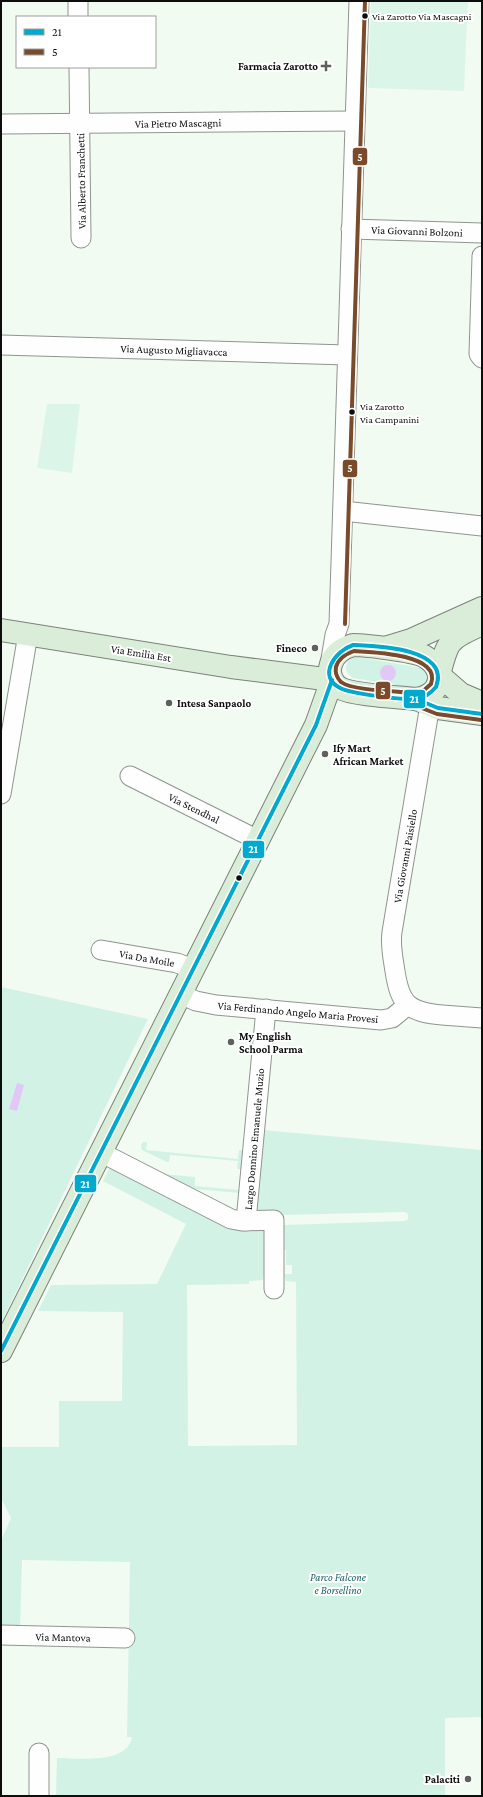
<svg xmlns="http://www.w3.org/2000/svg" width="483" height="1797" font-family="'Crimson Pro',serif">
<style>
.green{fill:#d2f2e5}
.pitch{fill:#dbf6e8}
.water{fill:#e2c8f6}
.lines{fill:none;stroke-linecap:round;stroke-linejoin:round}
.minor-casing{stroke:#909490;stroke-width:21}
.major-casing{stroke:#7d817d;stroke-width:24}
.minor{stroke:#fdfefd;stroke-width:19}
.major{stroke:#d9edd8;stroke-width:22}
.bus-1-casing{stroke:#fff;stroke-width:7}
.bus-2-casing{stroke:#fff;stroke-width:7}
.bus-1{stroke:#00a9ce;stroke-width:4}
.bus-2{stroke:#7a4b2a;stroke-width:4}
.bus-dot{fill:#0d0d0d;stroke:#fff;stroke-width:1.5}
.poi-dot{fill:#5d605d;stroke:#fff;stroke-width:1.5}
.labels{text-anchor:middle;stroke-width:4;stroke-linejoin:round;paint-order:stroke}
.bus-label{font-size:10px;fill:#0d0d0d;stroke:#fff;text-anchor:start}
.poi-label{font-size:11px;font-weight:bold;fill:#0d0d0d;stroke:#fff;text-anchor:end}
.street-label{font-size:11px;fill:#0d0d0d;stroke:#fff}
.park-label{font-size:11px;font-style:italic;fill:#1d6466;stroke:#fff}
.line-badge{stroke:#fff;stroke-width:1.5}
.badge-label{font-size:11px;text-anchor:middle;font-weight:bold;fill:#fff}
</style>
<rect width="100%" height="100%" fill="#f2fbf2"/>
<g class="green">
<path d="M357,657l66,11 5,3 1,8 -9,10 -67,-11c-8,-5 -9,-11 -4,-19z"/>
<path d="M1,987l147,32 -147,304z"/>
<path d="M263,1130l219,20v567l-37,1v78h-389l1,-38c21,0 70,7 75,-21h-5l3,-175 -108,-2 -2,70 -19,-1v-88l10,-23 -10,-20v-51h58v-46h63l1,-89 -85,-1 13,-26 106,-1 29,-60 -83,-43 8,-16 154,62 -1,49 -1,4 -14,1v3l-62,1 1,161 109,-1 -1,-163 -10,-1 -3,-7h9v-9h-6v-15h-2v-25l121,-4 3,-2v-5l-3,-2 -123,3 -25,-4z"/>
<path d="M143,1142h4l-1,8 92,9 1,-9h5l-2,19h-5l1,-8 -68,-6 -1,7h-2l-25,-12 -1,-5z"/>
<path d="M163,1174l32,3v9l45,4v3l-46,-4z"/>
</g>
<g class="pitch">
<path d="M371,1h97l-4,90 -96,-3z"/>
<path d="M47,404h33l-8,69 -35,-5z"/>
</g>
<g class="water">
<circle cx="388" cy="673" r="8"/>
<path d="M17,1083l7,2 -7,26 -8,-2z"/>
</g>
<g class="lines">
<defs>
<g id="minor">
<path d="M78,1v16"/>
<path d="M79,67l2,171"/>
<path d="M1,124l354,-3"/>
<path d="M351,229l131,4"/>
<path d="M482,256l-3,98 3,4"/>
<path d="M1,345l346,10"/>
<path d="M343,511l139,15"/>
<path d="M330,665l5,-30 4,-11 20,-623"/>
<path d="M430,705l-38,227c-2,13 1,26 3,39 5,34 14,41 47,44 14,1 27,2 40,3"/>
<path d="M130,776l128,64"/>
<path d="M1,794l27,-160"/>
<path d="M101,950l76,13 16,6"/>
<path d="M180,994l16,7 20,4 165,15 11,-2 16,-13"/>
<path d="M100,1152l131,67 11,2 32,-1v69"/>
<path d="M246,1221l20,-212"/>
<path d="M1,1635l124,3"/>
<path d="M39,1796v-43"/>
</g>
<g id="major">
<path d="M482,624c-34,16 -34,15 -43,51l22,19 21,9"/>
<path d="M1,630l230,37 101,13 -16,45 -315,626"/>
<path d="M353,645c13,0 60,6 71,11 23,13 19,39 -8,43 -17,-2 -64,-4 -76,-11 -8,-4 -12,-15 -9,-24 3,-10 12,-16 22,-19z"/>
<path d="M388,647l23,-7 71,-32"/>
<path d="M416,699l22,9 44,6"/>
</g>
</defs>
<use href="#minor" class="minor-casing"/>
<use href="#major" class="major-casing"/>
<use href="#minor" class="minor"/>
<use href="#major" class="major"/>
<defs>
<g id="bus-1">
<path d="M353,645c24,1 98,3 83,42 -5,6 -12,11 -20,12 -14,1 -64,-5 -76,-11 -23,-12 -5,-37 13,-43z"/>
<path d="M416,699l22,9 44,6"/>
<path d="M1,1351l315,-626 16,-45"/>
</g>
<g id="bus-2">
<path d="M345,624l20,-623"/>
<path d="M354,651c18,1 88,3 77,33l-8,7 -8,2c-16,-2 -62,-2 -74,-11 -4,-4 -6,-10 -5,-15 2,-8 10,-13 18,-16z"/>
<path d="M414,705l23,9 44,6"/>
</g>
</defs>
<use href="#bus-1" class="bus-1-casing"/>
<use href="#bus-2" class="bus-2-casing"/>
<use href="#bus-1" class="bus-1"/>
<use href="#bus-2" class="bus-2"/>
</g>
<g class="bus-dot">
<circle cx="365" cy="16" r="3.5"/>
<circle cx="352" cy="412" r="3.5"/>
<circle cx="239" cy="878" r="3.5"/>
</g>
<g class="poi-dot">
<path d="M324 60h4v4h4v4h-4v4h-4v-4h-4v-4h4z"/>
<circle cx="315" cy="648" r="4"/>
<circle cx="169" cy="703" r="4"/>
<circle cx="325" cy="754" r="4"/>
<circle cx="231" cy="1042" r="4"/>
<circle cx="468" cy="1779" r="4"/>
</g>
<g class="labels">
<g class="bus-label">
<text x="372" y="20">Via Zarotto Via Mascagni</text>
<text x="360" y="410">Via Zarotto<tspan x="360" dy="13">Via Campanini</tspan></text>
</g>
<g class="poi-label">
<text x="318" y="70">Farmacia Zarotto</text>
<text x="307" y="652">Fineco</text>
<text x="177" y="707" text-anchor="start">Intesa Sanpaolo</text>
<text x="333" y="752" text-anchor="start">Ify Mart<tspan x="333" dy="13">African Market</tspan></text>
<text x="239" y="1040" text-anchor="start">My English<tspan x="239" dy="13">School Parma</tspan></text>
<text x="460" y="1783">Palaciti</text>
</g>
<g class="street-label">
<text transform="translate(178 123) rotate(-1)" y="4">Via Pietro Mascagni</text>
<text transform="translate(81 181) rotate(-91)" y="4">Via Alberto Franchetti</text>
<text transform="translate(417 231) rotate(2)" y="4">Via Giovanni Bolzoni</text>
<text transform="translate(174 350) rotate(2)" y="4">Via Augusto Migliavacca</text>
<text transform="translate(141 653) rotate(9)" y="4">Via Emilia Est</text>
<text transform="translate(194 808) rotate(26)" y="4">Via Stendhal</text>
<text transform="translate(405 856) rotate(-80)" y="4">Via Giovanni Paisiello</text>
<text transform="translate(147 958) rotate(10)" y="4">Via Da Moile</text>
<text transform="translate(298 1012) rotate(5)" y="4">Via Ferdinando Angelo Maria Provesi</text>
<text transform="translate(254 1139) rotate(-85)" y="4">Largo Donnino Emanuele Muzio</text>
<text transform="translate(63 1637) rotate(1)" y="4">Via Mantova</text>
</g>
<g class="park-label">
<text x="338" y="1581">Parco Falcone<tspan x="338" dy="13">e Borsellino</tspan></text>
</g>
</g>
<g class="line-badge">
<rect x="352" y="147" width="16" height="19" rx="4" fill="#7a4b2a"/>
<rect x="342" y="459" width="16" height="19" rx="4" fill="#7a4b2a"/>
<rect x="375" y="681" width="16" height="19" rx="4" fill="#7a4b2a"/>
<rect x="403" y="689" width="23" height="20" rx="4" fill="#00a9ce"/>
<rect x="242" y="840" width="23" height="19" rx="4" fill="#00a9ce"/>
<rect x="74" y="1174" width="23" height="19" rx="4" fill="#00a9ce"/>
</g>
<g class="badge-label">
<text x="360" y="161">5</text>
<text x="350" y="472">5</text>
<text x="383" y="695">5</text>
<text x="414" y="703">21</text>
<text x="253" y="853">21</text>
<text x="85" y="1188">21</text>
</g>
<rect width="483" height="1797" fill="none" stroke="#0d0d0d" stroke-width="4"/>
<rect x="16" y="16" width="140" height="52" fill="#ffffff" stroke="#9e9e9e"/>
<rect x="24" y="29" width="20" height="6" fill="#00a9ce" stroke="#9e9e9e"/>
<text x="52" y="36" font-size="12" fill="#0d0d0d">21</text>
<rect x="24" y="49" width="20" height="6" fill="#7a4b2a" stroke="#9e9e9e"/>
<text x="52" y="56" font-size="12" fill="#0d0d0d">5</text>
</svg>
